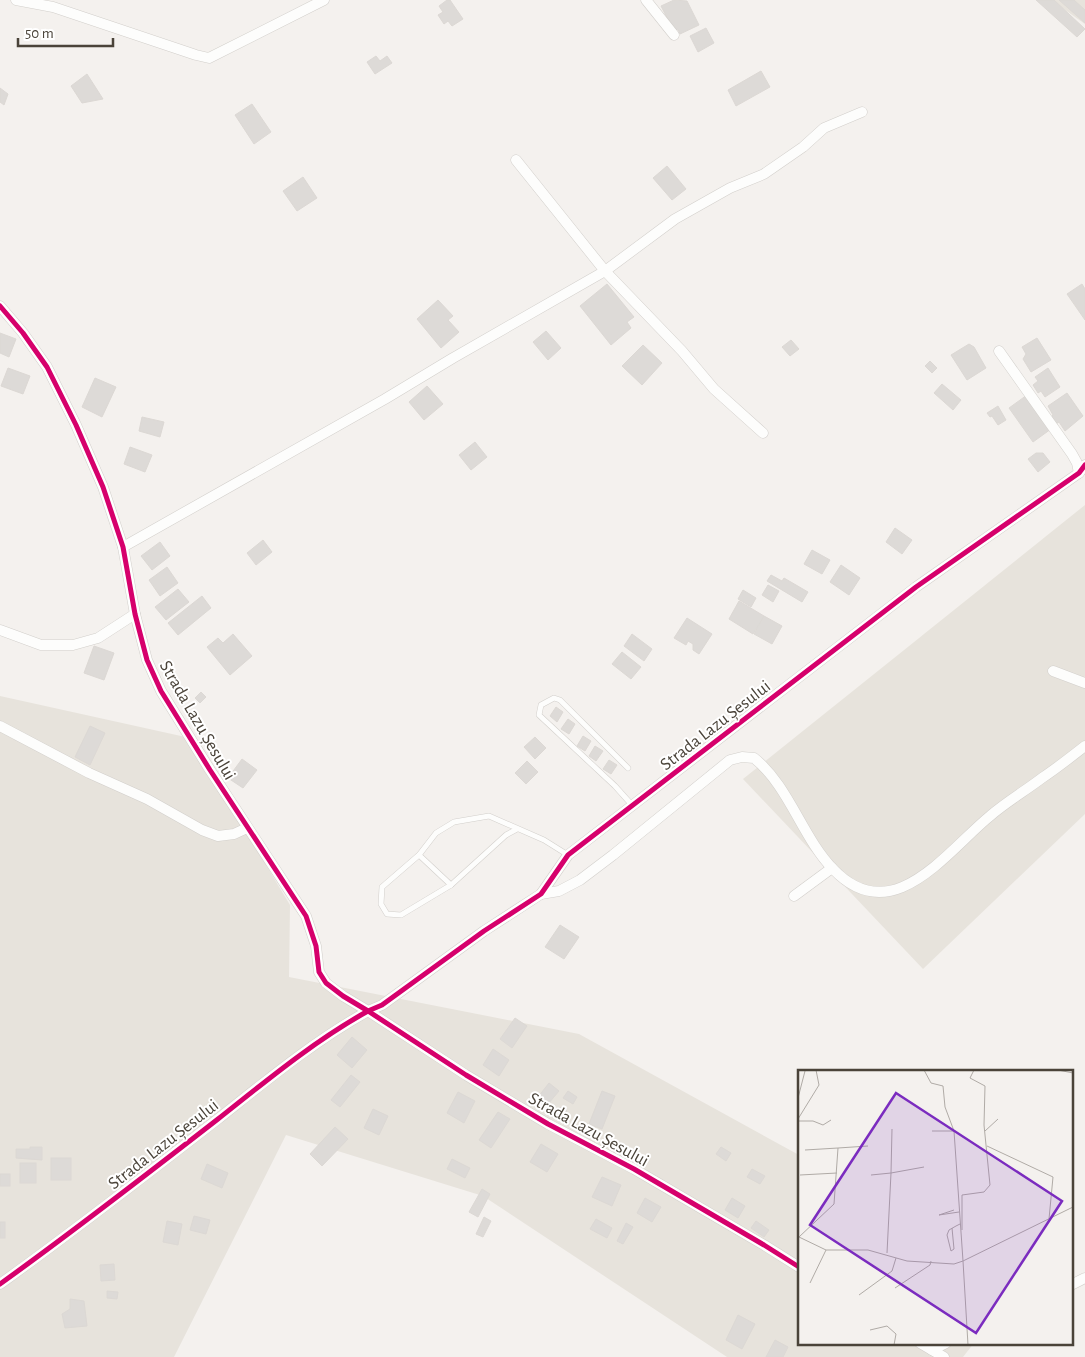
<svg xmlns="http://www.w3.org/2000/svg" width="1085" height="1357" font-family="'Alegreya Sans',sans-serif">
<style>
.residential{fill:#e7e3dc}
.building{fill:#dddad7;stroke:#dcd8d4}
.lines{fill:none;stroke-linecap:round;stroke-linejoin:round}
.lane-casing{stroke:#d2cfcb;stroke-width:6}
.street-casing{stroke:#d2cfcb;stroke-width:11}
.lane{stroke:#fdfdfc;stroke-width:5}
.street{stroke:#fdfdfc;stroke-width:10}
.cycleway-casing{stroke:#fff;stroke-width:8}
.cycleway{stroke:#d6006c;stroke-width:5}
.labels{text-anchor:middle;stroke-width:4;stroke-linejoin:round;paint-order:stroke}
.street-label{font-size:18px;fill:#4a4339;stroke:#fff}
.inset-road{fill:none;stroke:#b0aba6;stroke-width:1}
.view{fill:#7b2cbf;fill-opacity:0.15;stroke:#7b2cbf;stroke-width:2.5}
.inset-edge{fill:none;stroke:#4a4339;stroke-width:2.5}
</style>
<rect width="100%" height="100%" fill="#f4f1ee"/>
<g class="residential">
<path d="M1051,0h34v24z"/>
<path d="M1085,505v309l-162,155 -180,-190z"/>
<path d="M0,696l190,42 100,167 -1,72 290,57 220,121v188h175l-11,14h-236l-244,-161 -197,-61 -112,222h-174z"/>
</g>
<g class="building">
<path d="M447,0h3l13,19 -11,7 -4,-5 -4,3 -6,-9 5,-3 -4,-6z"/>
<path d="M674,0l13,1 12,24 -19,9 -2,-5 -4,2 -13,-25z"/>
<path d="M1036,0h18l31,29 -8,8z"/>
<path d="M1059,0h15l11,10v13z"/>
<path d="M706,28l8,15 -16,9 -8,-16z"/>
<path d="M376,56l4,5 7,-5 5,7 -17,11 -8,-12z"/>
<path d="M761,71l9,16 -34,19 -8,-16z"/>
<path d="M87,74l16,25 -21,4 -11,-17z"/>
<path d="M0,88l8,6 -4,11 -4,-3z"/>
<path d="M252,104l19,28 -17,12 -19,-29z"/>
<path d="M667,166l19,23 -14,11 -19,-22z"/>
<path d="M303,177l14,21 -20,13 -14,-20z"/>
<path d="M607,284l27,33 -7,5 4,6 -20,17 -31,-39z"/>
<path d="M1082,284l3,5v31l-18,-26z"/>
<path d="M438,300l15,16 -5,4 11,12 -18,16 -24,-29z"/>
<path d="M546,331l15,17 -13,12 -15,-18z"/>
<path d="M0,333l16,6 -7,18 -9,-4z"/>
<path d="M1037,338l14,22 -20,12 -8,-13 3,-5 -4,-7z"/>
<path d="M791,340l8,9 -9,7 -8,-9z"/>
<path d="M969,344l5,3 12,21 -19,12 -16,-25z"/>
<path d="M643,345l19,18 -20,22 -20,-19z"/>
<path d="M930,361l7,7 -5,5 -7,-7z"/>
<path d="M8,368l22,8 -7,18 -22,-8z"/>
<path d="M1048,368l12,19 -15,10 -4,-6 -3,2 -5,-8 5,-4 -3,-4z"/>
<path d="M95,378l21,9 -14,30 -20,-10z"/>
<path d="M942,384l19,16 -8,10 -19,-17z"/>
<path d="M427,386l16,18 -19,16 -15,-18z"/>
<path d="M1067,393l16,23 -18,15 -6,-9 -3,2 -5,-7 2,-2 -5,-9z"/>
<path d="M1027,395l24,34 -18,13 -24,-34z"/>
<path d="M998,406l8,14 -8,5 -6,-9 -2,1 -3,-4z"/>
<path d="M142,417l22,5 -4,15 -21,-6z"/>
<path d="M475,442l12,15 -16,13 -12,-15z"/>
<path d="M130,447l22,8 -7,17 -21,-8z"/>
<path d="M1036,453h7l7,9 -12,10 -10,-13z"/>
<path d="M895,528l17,12 -10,14 -16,-12z"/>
<path d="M263,540l9,12 -16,13 -9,-12z"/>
<path d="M160,542l10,14 -18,14 -11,-14z"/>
<path d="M812,550l18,10 -8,14 -18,-10z"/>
<path d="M841,565l19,13 -11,17 -19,-13z"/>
<path d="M167,567l11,16 -18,13 -11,-16z"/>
<path d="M771,575l11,6 2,-3 24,14 -6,10 -35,-21z"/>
<path d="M768,585l11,6 -6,11 -11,-7z"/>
<path d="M178,589l11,13 -23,18 -11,-13z"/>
<path d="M743,590l13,8 -5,9 -13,-8z"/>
<path d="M202,596l9,12 -33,27 -10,-12z"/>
<path d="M739,601l25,15 -11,18 -24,-15z"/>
<path d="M764,616l18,10 -10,18 -18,-10z"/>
<path d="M687,618l25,16 -13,20 -6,-4v-6l-5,-3 -2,4 -12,-7z"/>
<path d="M233,634l19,22 -22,19 -23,-28 11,-9 5,5z"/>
<path d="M632,634l20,15 -8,12 -20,-15z"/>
<path d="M94,646l20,7 -10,27 -20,-7z"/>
<path d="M622,652l19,15 -10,12 -19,-15z"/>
<path d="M201,692l5,5 -6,6 -5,-5z"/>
<path d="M556,707l7,5 -6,10 -7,-6z"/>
<path d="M568,719l7,5 -6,10 -8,-5z"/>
<path d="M90,726l15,7 -15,32 -15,-8z"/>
<path d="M583,736l8,5 -6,10 -8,-5z"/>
<path d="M535,737l11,11 -11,11 -11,-12z"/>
<path d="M595,746l8,5 -7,10 -7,-5z"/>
<path d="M242,759l15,11 -14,18 -15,-10z"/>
<path d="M609,760l8,5 -6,9 -8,-5z"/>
<path d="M527,761l11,11 -12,12 -11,-11z"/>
<path d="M560,925l19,12 -15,22 -19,-12z"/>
<path d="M515,1018l12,8 -15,22 -12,-9z"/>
<path d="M352,1037l15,13 -15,18 -15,-13z"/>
<path d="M493,1049l16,11 -10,16 -16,-11z"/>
<path d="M351,1075l9,7 -20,25 -9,-7z"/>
<path d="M549,1083l10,8 -11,13 -10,-7z"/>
<path d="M568,1091l9,6 -4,7 -10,-6z"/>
<path d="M602,1091l13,5 -13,33 -13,-5z"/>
<path d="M458,1092l17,9 -11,22 -17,-10z"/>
<path d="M560,1107l7,4 -5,8 -7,-4z"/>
<path d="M373,1109l15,7 -9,19 -15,-7z"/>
<path d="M498,1112l12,7 -19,29 -12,-8z"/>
<path d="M335,1127l13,12 -26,27 -12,-12z"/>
<path d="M541,1144l17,10 -11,18 -17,-10z"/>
<path d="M30,1147h12v13l-26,-2v-9h14z"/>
<path d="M721,1147l10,6 -5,8 -10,-7z"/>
<rect x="51" y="1158" width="20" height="22"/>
<path d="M452,1159l18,9 -5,10 -18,-9z"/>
<rect x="20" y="1163" width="16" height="20"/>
<path d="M207,1164l21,9 -6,15 -21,-9z"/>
<path d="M752,1169l13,7 -5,8 -13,-7z"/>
<rect x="0" y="1174" width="10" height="12"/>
<path d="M602,1177l19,8 -9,21 -20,-9z"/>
<path d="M482,1189l8,5 -12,23 -9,-5z"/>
<path d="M645,1198l16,9 -9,15 -15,-9z"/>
<path d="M732,1198l13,8 -7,12 -13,-8z"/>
<path d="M194,1216l16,4 -4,14 -16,-4z"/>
<path d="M484,1217l7,4 -8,16 -7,-3z"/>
<path d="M596,1219l16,9 -5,10 -17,-9z"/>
<path d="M167,1221l15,3 -4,21 -15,-3z"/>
<path d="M756,1221l13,9 -5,7 -13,-9z"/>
<rect x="0" y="1222" width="5" height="16"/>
<path d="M626,1223l7,4 -10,17 -6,-3z"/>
<path d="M114,1264l1,16 -14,1 -1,-16z"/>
<path d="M107,1291l11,1 -1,7 -10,-1z"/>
<path d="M70,1299l14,2 3,25 -22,2 -3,-14 8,-5z"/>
<path d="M738,1315l17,9 -13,25 -16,-9z"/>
<path d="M775,1340l13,7 -5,10h-17z"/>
</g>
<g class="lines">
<defs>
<g id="lane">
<path d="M628,768l-68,-68 -6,-2 -13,7 -2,10 76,71 17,19"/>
<path d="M517,829l-11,6 -55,50 -50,30 -14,-1 -6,-10 1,-17 37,-32 17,-22 18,-11 35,-6 55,24 24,15"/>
<path d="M419,855l32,30"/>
</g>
<g id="street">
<path d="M16,0l37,7 143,48 13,3 115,-58"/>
<path d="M646,0l28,35"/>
<path d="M516,160l89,111 70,-52 55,-31 34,-14 39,-27 21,-19 38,-16"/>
<path d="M0,306l23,27 24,34 29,58 27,62 20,60 12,67 12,46 14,31 49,79 96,146 10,30 3,26 7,11 17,13 25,15 14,-6 102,-74 57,-37 27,-39 348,-268 163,-114 6,-8"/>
<path d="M999,351l73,103 5,9 2,10"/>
<path d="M123,547l262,-148 68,-41 152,-87 77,80 32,38 49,44"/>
<path d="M0,630l41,15h32l25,-7 37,-24"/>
<path d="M1053,671l32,12"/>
<path d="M0,726l89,47 58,26 55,31 16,6 16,-2 13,-6"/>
<path d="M541,894l18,-3 21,-11 33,-25 117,-95 12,-3 12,1c35,28 48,79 79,111 59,62 113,-17 157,-53 16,-14 35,-25 52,-38 15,-10 29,-21 43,-32"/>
<path d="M794,896l38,-28"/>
<path d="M0,1284c74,-53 146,-109 218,-165 48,-38 96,-78 150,-108l98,64 82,49 86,45 130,76 35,22"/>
<path d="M1071,1285l14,-7"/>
<path d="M920,1343l24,14"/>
<path d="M932,1350l14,-7"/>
</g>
</defs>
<use href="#lane" class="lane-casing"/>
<use href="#street" class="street-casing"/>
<use href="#lane" class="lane"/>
<use href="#street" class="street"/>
<defs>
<g id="cycleway">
<path d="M0,306l23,27 24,34 29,58 27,62 20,60 12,67 12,46 14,31 49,79 96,146 10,30 3,26 7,11 17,13 25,15 14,-6 102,-74 57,-37 27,-39 348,-268 163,-114 6,-8"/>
<path d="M0,1284c74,-53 146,-109 218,-165 48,-38 96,-78 150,-108l98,64 82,49 86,45 130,76 35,22"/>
</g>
</defs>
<use href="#cycleway" class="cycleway-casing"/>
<use href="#cycleway" class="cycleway"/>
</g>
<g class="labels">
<g class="street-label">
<text transform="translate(198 720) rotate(60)" y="6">Strada Lazu Șesului</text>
<text transform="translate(715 725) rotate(-38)" y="6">Strada Lazu Șesului</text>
<text transform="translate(589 1129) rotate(29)" y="6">Strada Lazu Șesului</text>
<text transform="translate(163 1144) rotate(-38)" y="6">Strada Lazu Șesului</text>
</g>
</g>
<g transform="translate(798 1070)">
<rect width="275" height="275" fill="#f4f1ee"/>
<path class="inset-road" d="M260,0l15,3M0,28l7,-27M0,49l21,-34 -3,-15M0,51h15l10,4 8,-5M134,61h22M187,61l13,-12M70,76l-30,2 -4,56 -35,33 27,13h42l39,11 47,3 9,-3 -9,-130 -9,-24 -2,-21 -12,-3 -7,-13M189,76l66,31 -4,42M7,80l33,-2M2,105l37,-2M73,105l20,-2 1,-44M156,140l-15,5 20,-3M154,158l2,21 -3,2 -4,-16 2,-5 7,-4 4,-2M164,160v-35l22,-3 6,-7 -6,-60 1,-39 -15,-8 4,-8M89,183l4,-80 33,-6M12,213l16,-33M97,218l35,-23 1,-4M61,225l33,-24 4,-13M72,260l17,-4 9,8 -2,11M170,275l-5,-84 110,-54"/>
<path class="view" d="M98,23l166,108 -86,132 -166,-108z"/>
<rect width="275" height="275" class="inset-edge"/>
</g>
<path d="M18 38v8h95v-8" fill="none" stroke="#4a4339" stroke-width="2.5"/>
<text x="25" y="38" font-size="15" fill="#4a4339" stroke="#ffffff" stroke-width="4" paint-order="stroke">50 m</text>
</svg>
